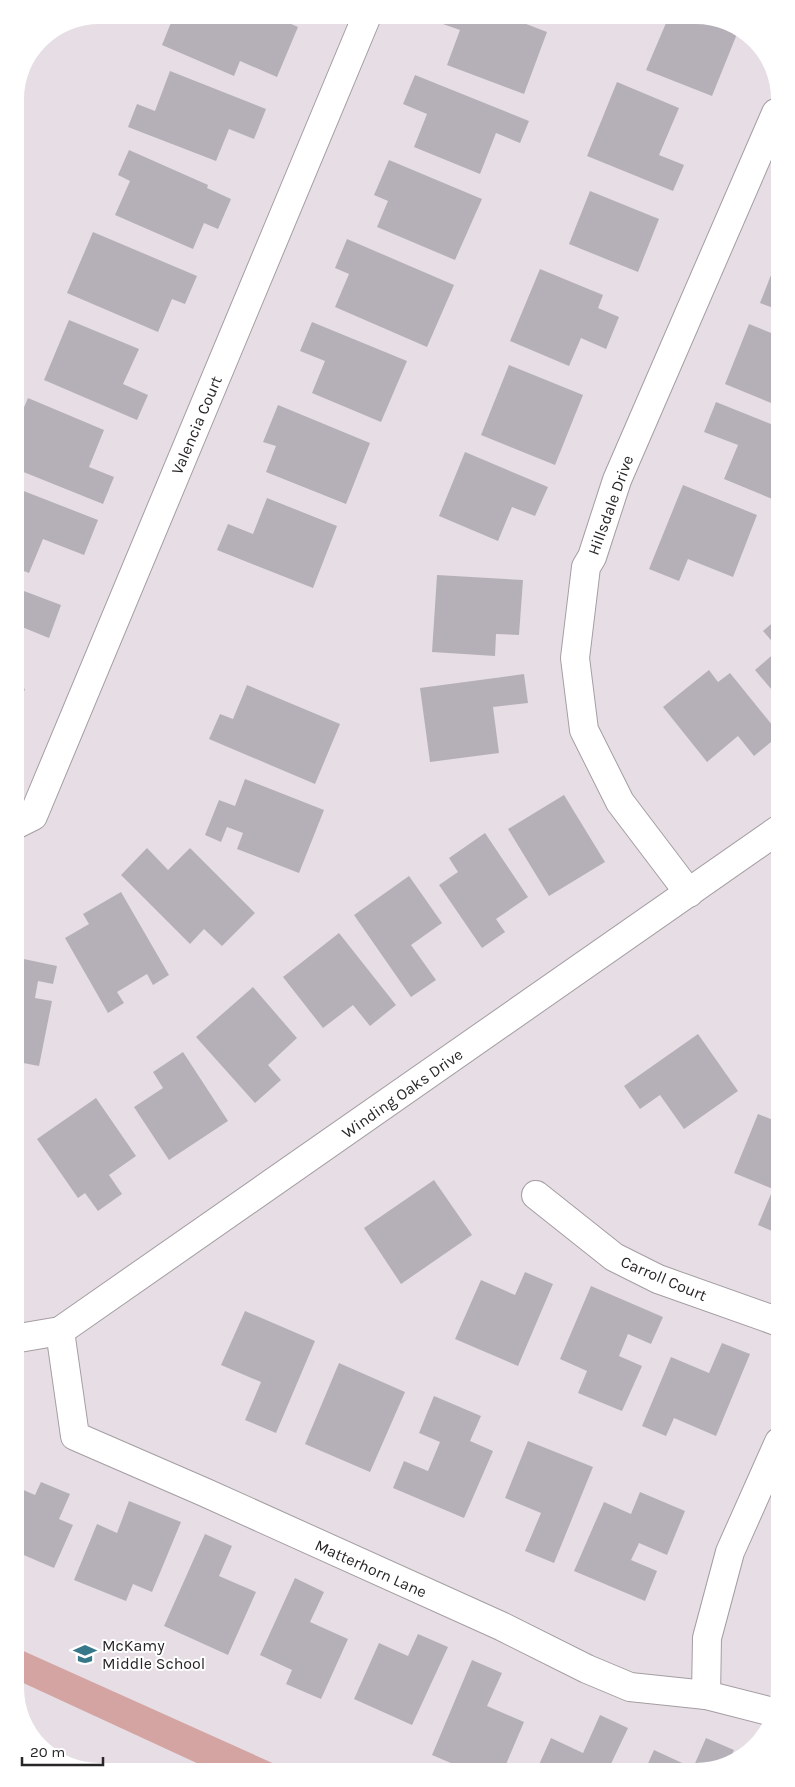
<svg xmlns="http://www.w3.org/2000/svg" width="795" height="1787" font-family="Karla,sans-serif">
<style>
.green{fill:#d4a4a3}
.building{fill:#b5b0b8}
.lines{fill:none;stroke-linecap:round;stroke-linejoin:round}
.minor-casing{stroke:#a49da2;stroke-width:30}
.minor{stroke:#fff;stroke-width:28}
.labels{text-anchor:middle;stroke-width:4;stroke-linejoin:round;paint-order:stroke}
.street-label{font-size:16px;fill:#292628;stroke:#fff}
.poi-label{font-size:16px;fill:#292628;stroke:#fff;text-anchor:start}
</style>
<rect width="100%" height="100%" fill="#e6dee4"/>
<path class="green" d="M19,1649l269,121 -74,1 -195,-90z"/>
<g class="building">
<path d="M702,15l37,14 -27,67 -66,-26 23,-54z"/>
<path d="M508,17l39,15 -23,62 -77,-29 13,-35 -23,-8 2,-4z"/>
<path d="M280,19l18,8 -21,50 -37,-16 -6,15 -72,-31 10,-25z"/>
<path d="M170,71l96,38 -12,30 -25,-10 -13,32 -88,-34 9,-23 18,7z"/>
<path d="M415,75l114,46 -9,22 -24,-10 -16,41 -66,-27 13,-33 -24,-10z"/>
<path d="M617,82l62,26 -20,47 25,10 -11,26 -86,-35z"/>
<path d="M129,150l79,35 -1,3 24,11 -13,30 -14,-6 -11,26 -78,-34 15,-34 -12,-6z"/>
<path d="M389,160l93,39 -27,61 -78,-33 11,-26 -14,-6z"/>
<path d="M590,191l69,28 -21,53 -69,-28z"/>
<path d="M93,232l104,44 -12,28 -13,-5 -14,33 -91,-39z"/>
<path d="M347,239l107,46 -27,62 -92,-40 14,-33 -14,-6z"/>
<path d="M540,269l63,26 -5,13 21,9 -13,32 -25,-11 -12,28 -59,-25z"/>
<path d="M771,275l5,2v32l-16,-6z"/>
<path d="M69,320l70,29 -16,35 25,11 -11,25 -93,-40z"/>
<path d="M312,322l95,39 -26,61 -69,-29 13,-32 -25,-10z"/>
<path d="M749,324l27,11v70l-51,-21z"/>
<path d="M509,365l74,30 -28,70 -74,-30z"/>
<path d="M28,398l76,32 -15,37 25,10 -11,27 -87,-35v-43z"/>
<path d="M716,402l60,24 1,75 -53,-22 14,-34 -34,-13z"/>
<path d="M278,405l92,38 -24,61 -80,-32 10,-26 -13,-4z"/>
<path d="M465,452l83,35 -13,29 -23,-9 -14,34 -59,-25z"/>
<path d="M683,485l74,30 -24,62 -45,-18 -9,22 -30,-12z"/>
<path d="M16,488l82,32 -14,35 -41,-16 -14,34 -13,-5z"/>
<path d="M267,498l70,28 -24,62 -96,-38 11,-26 25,10z"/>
<path d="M437,575l86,5 -4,55 -23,-1 -1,22 -63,-4z"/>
<path d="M16,588l45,17 -12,33 -32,-13z"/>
<path d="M777,619v28l-14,-16z"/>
<path d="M777,651v45l-22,-26z"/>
<path d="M709,670l9,12 12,-9 47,58v6l-23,19 -16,-20 -31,26 -44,-55z"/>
<path d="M524,674l4,29 -35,4 6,46 -69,9 -10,-74z"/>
<path d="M17,685l8,4 -8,20z"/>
<path d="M247,685l93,39 -25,60 -106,-45 11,-25 13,5z"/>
<path d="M245,779l79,31 -25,63 -62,-24 6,-16 -16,-6 -6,15 -16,-7 14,-35 16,6z"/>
<path d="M564,795l41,67 -56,34 -41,-67z"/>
<path d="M485,833l43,64 -32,22 9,13 -23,16 -43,-63 19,-13 -9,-14z"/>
<path d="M147,848l21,22 22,-22 65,65 -33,33 -18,-17 -14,15 -69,-69z"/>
<path d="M409,876l33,47 -31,22 25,35 -25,17 -57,-82z"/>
<path d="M121,892l48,83 -16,10 -6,-11 -30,18 7,11 -16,10 -43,-75 24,-14 -6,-10z"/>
<path d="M339,933l57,72 -26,21 -17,-21 -30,23 -40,-51z"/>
<path d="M19,958l38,8 -4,18 -15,-3 -3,17 17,3 -13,65 -21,-4v-94z"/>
<path d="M253,987l44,51 -29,27 13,15 -26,23 -59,-66z"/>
<path d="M698,1034l40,57 -54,38 -24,-34 -20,14 -16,-23z"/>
<path d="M183,1052l45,69 -59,39 -35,-53 29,-19 -10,-16z"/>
<path d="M96,1098l40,58 -27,19 13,19 -24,17 -13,-18 -7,5 -41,-59z"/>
<path d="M758,1114l20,8 1,112 -21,-9 15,-36 -39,-16z"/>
<path d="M434,1180l38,55 -71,49 -37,-56z"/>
<path d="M525,1272l28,12 -35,82 -63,-27 26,-59 34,15z"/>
<path d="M591,1286l72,31 -12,27 -23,-10 -9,22 23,10 -20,45 -44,-18 9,-22 -27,-12z"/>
<path d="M245,1311l70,30 -39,92 -31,-13 16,-38 -40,-17z"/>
<path d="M722,1343l28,11 -34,82 -42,-18 -8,18 -24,-10 29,-69 38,16z"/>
<path d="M339,1363l66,29 -35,80 -65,-28z"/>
<path d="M434,1396l47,20 -11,25 23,10 -29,67 -71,-30 11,-27 24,10 12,-29 -21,-9z"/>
<path d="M528,1441l65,26 -39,96 -29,-12 16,-38 -36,-15z"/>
<path d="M41,1482l29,12 -11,25 14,6 -19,43 -35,-15v-65l16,7z"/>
<path d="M640,1492l45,19 -18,44 -28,-12 -8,17 26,11 -12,30 -71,-30 30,-69 27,12z"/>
<path d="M129,1501l52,21 -29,70 -19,-8 -7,17 -52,-21 23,-56 20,9z"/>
<path d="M205,1534l27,12 -13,30 37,16 -28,63 -64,-29z"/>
<path d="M295,1578l29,14 -14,30 38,17 -27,60 -35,-15 6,-14 -32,-15z"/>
<path d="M418,1634l30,13 -36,78 -58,-26 25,-56 29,13z"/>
<path d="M472,1660l30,13 -15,33 37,16 -20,47h-39l-33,-14z"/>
<path d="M600,1715l28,13 -19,40 -72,1 14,-31 32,15z"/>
<path d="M706,1738l28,12 -6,14 -4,3 -78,1 8,-18 39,18z"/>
</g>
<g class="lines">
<defs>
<g id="minor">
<path d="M17,824l16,-8 333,-798"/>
<path d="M689,893l-69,-91 -36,-72 -9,-72 11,-91 6,-10 25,-77 159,-367"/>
<path d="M536,1195l78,62 44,22 121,43"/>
<path d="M60,1331l15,105 129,56 297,134 86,43 43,18 76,8 67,17"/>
<path d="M19,1338l41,-7 718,-501"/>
<path d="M706,1695l1,-57 23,-86 49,-110"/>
</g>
</defs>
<use href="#minor" class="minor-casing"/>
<use href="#minor" class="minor"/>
</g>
<defs>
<symbol id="school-bare" viewBox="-9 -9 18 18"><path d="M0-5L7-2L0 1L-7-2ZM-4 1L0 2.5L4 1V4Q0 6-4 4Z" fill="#36778a" stroke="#fff" stroke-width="2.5" paint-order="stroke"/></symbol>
</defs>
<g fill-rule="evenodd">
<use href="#school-bare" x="69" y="1638" width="32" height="32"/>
</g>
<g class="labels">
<g class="street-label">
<text transform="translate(196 425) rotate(-67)" y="6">Valencia Court</text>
<text transform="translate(610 505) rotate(-70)" y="6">Hillsdale Drive</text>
<text transform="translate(402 1093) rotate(-35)" y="6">Winding Oaks Drive</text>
<text transform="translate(664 1278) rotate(23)" y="6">Carroll Court</text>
<text transform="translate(371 1568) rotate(24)" y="6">Matterhorn Lane</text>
</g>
<g class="poi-label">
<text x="102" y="1651">McKamy<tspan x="102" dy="18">Middle School</tspan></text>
</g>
</g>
<path d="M0 0H795V1787H0ZM99 24H696A75 75 0 0 1 771 99V1688A75 75 0 0 1 696 1763H99A75 75 0 0 1 24 1688V99A75 75 0 0 1 99 24Z" fill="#fff" fill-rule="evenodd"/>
<path d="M22 1757v8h81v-8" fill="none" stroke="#292628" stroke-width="2.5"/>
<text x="30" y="1757" font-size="15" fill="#292628" stroke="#ffffff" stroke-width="4" paint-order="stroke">20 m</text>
</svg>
